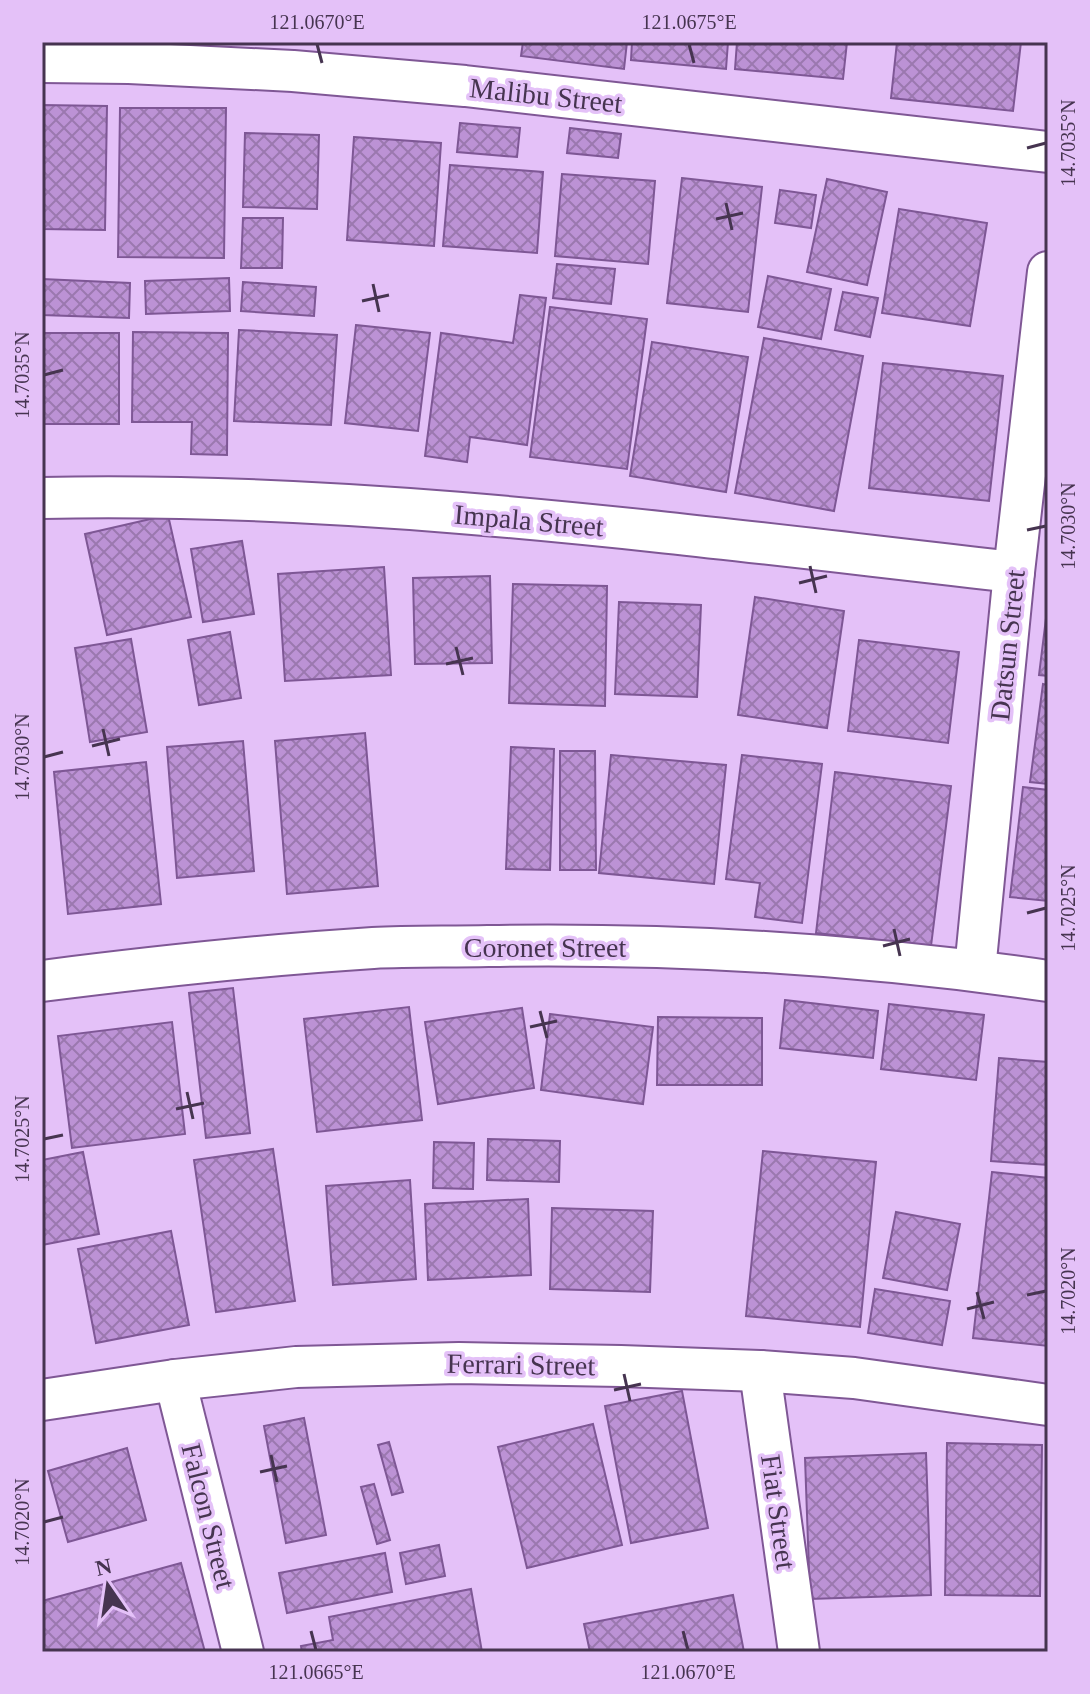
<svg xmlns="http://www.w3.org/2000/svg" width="1090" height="1694" font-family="Georgia,serif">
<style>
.building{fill:url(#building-cross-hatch);stroke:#7e5795;stroke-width:2}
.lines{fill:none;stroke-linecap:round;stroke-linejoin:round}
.minor-casing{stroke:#7f5795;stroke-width:44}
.minor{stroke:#fff;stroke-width:40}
.ticks{fill:none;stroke:#463450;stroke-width:3}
.labels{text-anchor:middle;stroke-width:7;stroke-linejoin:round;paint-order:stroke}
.street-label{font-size:28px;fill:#463450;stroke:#e4c1f8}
.neatline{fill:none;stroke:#463450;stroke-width:3}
.ticks-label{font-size:20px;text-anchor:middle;fill:#463450}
</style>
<defs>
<pattern id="building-cross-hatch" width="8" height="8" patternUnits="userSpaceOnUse" patternTransform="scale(2)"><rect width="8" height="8" fill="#bc92d5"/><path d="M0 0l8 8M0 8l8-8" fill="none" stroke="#9b78af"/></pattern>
</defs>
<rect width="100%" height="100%" fill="#e4c1f8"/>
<g class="building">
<path d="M523,42h104l-3,27 -103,-13z"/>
<path d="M632,42h96l-2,27 -95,-9z"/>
<path d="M737,42h110l-4,37 -108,-10z"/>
<path d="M897,42h124l-8,69 -122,-13z"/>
<path d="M42,105l65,1 -2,124 -63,-1z"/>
<path d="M120,108h106l-2,150 -106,-1z"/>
<path d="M460,123l60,5 -3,29 -60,-5z"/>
<path d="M570,128l51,6 -3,24 -51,-5z"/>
<path d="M245,133l74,2 -2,74 -74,-2z"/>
<path d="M354,137l87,6 -7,103 -87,-6z"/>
<path d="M450,165l93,7 -6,81 -94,-7z"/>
<path d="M562,174l93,7 -7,83 -93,-8z"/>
<path d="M682,178l80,9 -14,125 -81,-9z"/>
<path d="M827,179l60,13 -20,93 -60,-13z"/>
<path d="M780,190l36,5 -5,33 -36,-5z"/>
<path d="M899,209l88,14 -17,103 -88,-13z"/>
<path d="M243,218h40l-1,50h-41z"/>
<path d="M557,264l58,5 -4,35 -58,-6z"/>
<path d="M768,276l63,13 -10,50 -63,-12z"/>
<path d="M229,278l1,33 -84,3 -1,-33z"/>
<path d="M42,279l88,4 -1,35 -87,-3z"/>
<path d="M243,282l73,5 -2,29 -73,-5z"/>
<path d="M843,292l35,6 -8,39 -35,-7z"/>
<path d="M520,295l26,3 -19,147 -57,-8 -3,25 -42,-6 16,-123 72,10z"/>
<path d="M550,307l97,12 -20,150 -97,-12z"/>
<path d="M356,325l74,8 -12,98 -73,-8z"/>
<path d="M239,330l98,5 -6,90 -97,-4z"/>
<path d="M133,332l95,1 -1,122 -36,-1 1,-32h-60z"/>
<rect x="42" y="333" width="77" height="91"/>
<path d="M764,338l99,18 -29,155 -99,-18z"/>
<path d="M652,342l96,15 -22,135 -96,-16z"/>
<path d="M883,363l120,13 -14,125 -120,-13z"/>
<path d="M168,515l23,102 -84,18 -22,-101z"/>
<path d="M242,541l12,73 -51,8 -12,-73z"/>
<path d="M384,567l7,108 -106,6 -7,-107z"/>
<path d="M490,576l2,87 -77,1 -2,-86z"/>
<path d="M513,584l94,2 -2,120 -96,-3z"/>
<path d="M755,597l89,14 -17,117 -89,-13z"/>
<path d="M619,602l82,3 -4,92 -82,-3z"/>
<path d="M1048,602v74l-9,-1z"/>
<path d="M230,632l11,66 -42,7 -11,-65z"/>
<path d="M131,639l16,93 -57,10 -15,-94z"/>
<path d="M859,640l100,12 -11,91 -100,-12z"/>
<path d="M1043,684l5,1v99l-18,-2z"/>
<path d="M365,733l13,153 -91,8 -12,-153z"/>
<path d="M243,741l11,130 -77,7 -10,-131z"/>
<path d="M511,747l43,2 -4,121 -44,-1z"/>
<path d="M560,751h35l1,119h-36z"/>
<path d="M611,755l115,10 -12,119 -115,-11z"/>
<path d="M742,755l80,9 -20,159 -47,-6 5,-34 -34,-4z"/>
<path d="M146,762l15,142 -93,10 -14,-142z"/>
<path d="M835,772l116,14 -20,160 -115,-13z"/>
<path d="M1023,787l25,3v111l-38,-4z"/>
<path d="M233,988l17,145 -44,5 -17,-145z"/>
<path d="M785,1000l93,11 -5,47 -93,-10z"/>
<path d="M889,1004l95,11 -8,65 -95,-11z"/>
<path d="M409,1007l13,113 -105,12 -13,-113z"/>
<path d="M522,1008l12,80 -96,16 -13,-82z"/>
<path d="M550,1014l103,13 -10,77 -102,-14z"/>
<path d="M658,1017l104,1v67h-105z"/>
<path d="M172,1022l13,112 -113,14 -14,-112z"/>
<path d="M999,1058l49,4v103l-57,-4z"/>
<path d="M488,1139l72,2 -1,41 -72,-2z"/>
<path d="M434,1142l40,1 -1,46 -40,-1z"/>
<path d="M273,1149l22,152 -79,11 -22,-152z"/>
<path d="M763,1151l113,11 -16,165 -114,-11z"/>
<path d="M83,1152l16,82 -57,11v-85z"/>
<path d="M992,1172l56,6v168l-75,-8z"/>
<path d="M410,1180l6,99 -83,6 -7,-99z"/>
<path d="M528,1199l3,76 -103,5 -3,-76z"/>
<path d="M552,1208l101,3 -3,81 -100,-3z"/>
<path d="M896,1212l64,12 -13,66 -64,-12z"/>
<path d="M171,1231l18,94 -93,18 -18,-94z"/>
<path d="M875,1289l75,12 -8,44 -74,-12z"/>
<path d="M682,1391l26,137 -77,15 -26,-137z"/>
<path d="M304,1418l22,117 -40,8 -22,-117z"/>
<path d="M593,1424l29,121 -95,23 -29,-121z"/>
<path d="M389,1442l14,50 -11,3 -14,-50z"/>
<path d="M947,1443l95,2 -2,151 -95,-1z"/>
<path d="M127,1448l19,72 -78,22 -20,-71z"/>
<path d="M926,1453l5,142 -121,4 -5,-141z"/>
<path d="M374,1484l16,56 -13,4 -16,-57z"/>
<path d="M439,1545l6,31 -39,8 -6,-31z"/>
<path d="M385,1553l7,39 -105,21 -8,-40z"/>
<path d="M181,1563l24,89h-160l-3,-12v-39z"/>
<path d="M471,1589l11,63h-180l-1,-6 32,-6 -4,-23z"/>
<path d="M733,1595l11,57h-154l-6,-28z"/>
</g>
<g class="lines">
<defs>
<g id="minor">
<path d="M42,62l87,1 164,8 172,15 583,66"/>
<path d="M42,498c325,-7 649,38 972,74"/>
<path d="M975,970l39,-398 34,-300"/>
<path d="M42,981c110,-14 220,-26 331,-33 38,-2 76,-1 115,-2 187,-3 375,8 560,35"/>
<path d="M760,1371l39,281"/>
<path d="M175,1380l68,272"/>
<path d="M42,1400l133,-20 121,-13 163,-4 162,3 139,5 94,7 194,27"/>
</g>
</defs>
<use href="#minor" class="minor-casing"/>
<use href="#minor" class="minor"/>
</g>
<path class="ticks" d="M317,44l5,19M689,44l5,19M1027,148l19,-5M726,203l6,27M716,219l27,-6M373,284l6,28M362,301l27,-6M44,375l19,-5M1027,530l19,-4M810,566l6,27M799,583l28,-7M456,647l7,28M446,664l27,-6M103,729l6,27M92,746l28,-7M44,757l19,-5M1027,913l19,-5M894,929l6,27M883,946l27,-7M540,1011l7,27M530,1027l27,-6M187,1092l6,27M176,1109l28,-6M44,1139l19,-4M977,1292l7,27M1027,1295l19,-4M967,1309l27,-7M624,1374l6,27M614,1390l27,-6M271,1455l6,27M260,1472l27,-6M44,1522l19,-5M311,1631l5,19M683,1631l5,19"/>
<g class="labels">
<g class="street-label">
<text transform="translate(546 95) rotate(6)" y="10">Malibu Street</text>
<text transform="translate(529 520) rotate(5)" y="10">Impala Street</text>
<text transform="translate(1007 645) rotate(-84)" y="10">Datsun Street</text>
<text x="545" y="957">Coronet Street</text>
<text transform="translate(521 1364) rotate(1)" y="10">Ferrari Street</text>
<text transform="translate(779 1512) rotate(82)" y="10">Fiat Street</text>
<text transform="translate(209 1516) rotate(76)" y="10">Falcon Street</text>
</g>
</g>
<rect width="1090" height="1694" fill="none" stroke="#e4c1f8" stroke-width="88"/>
<g transform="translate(108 1586) rotate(347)" stroke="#e4c1f8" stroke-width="6" paint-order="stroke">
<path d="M0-6L14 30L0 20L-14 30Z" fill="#463450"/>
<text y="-12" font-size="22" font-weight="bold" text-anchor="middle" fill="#463450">N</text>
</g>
<rect x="44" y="44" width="1002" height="1606" class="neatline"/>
<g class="ticks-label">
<text x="317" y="29">121.0670°E</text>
<text x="689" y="29">121.0675°E</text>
<text transform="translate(1068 143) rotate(-90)" y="7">14.7035°N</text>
<text transform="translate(22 375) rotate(-90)" y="7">14.7035°N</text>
<text transform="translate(1068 526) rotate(-90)" y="7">14.7030°N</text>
<text transform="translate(22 757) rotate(-90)" y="7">14.7030°N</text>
<text transform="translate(1068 908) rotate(-90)" y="7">14.7025°N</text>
<text transform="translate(22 1139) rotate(-90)" y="7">14.7025°N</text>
<text transform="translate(1068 1291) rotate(-90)" y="7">14.7020°N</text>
<text transform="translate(22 1522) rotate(-90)" y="7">14.7020°N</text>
<text x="316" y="1679">121.0665°E</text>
<text x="688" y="1679">121.0670°E</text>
</g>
</svg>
